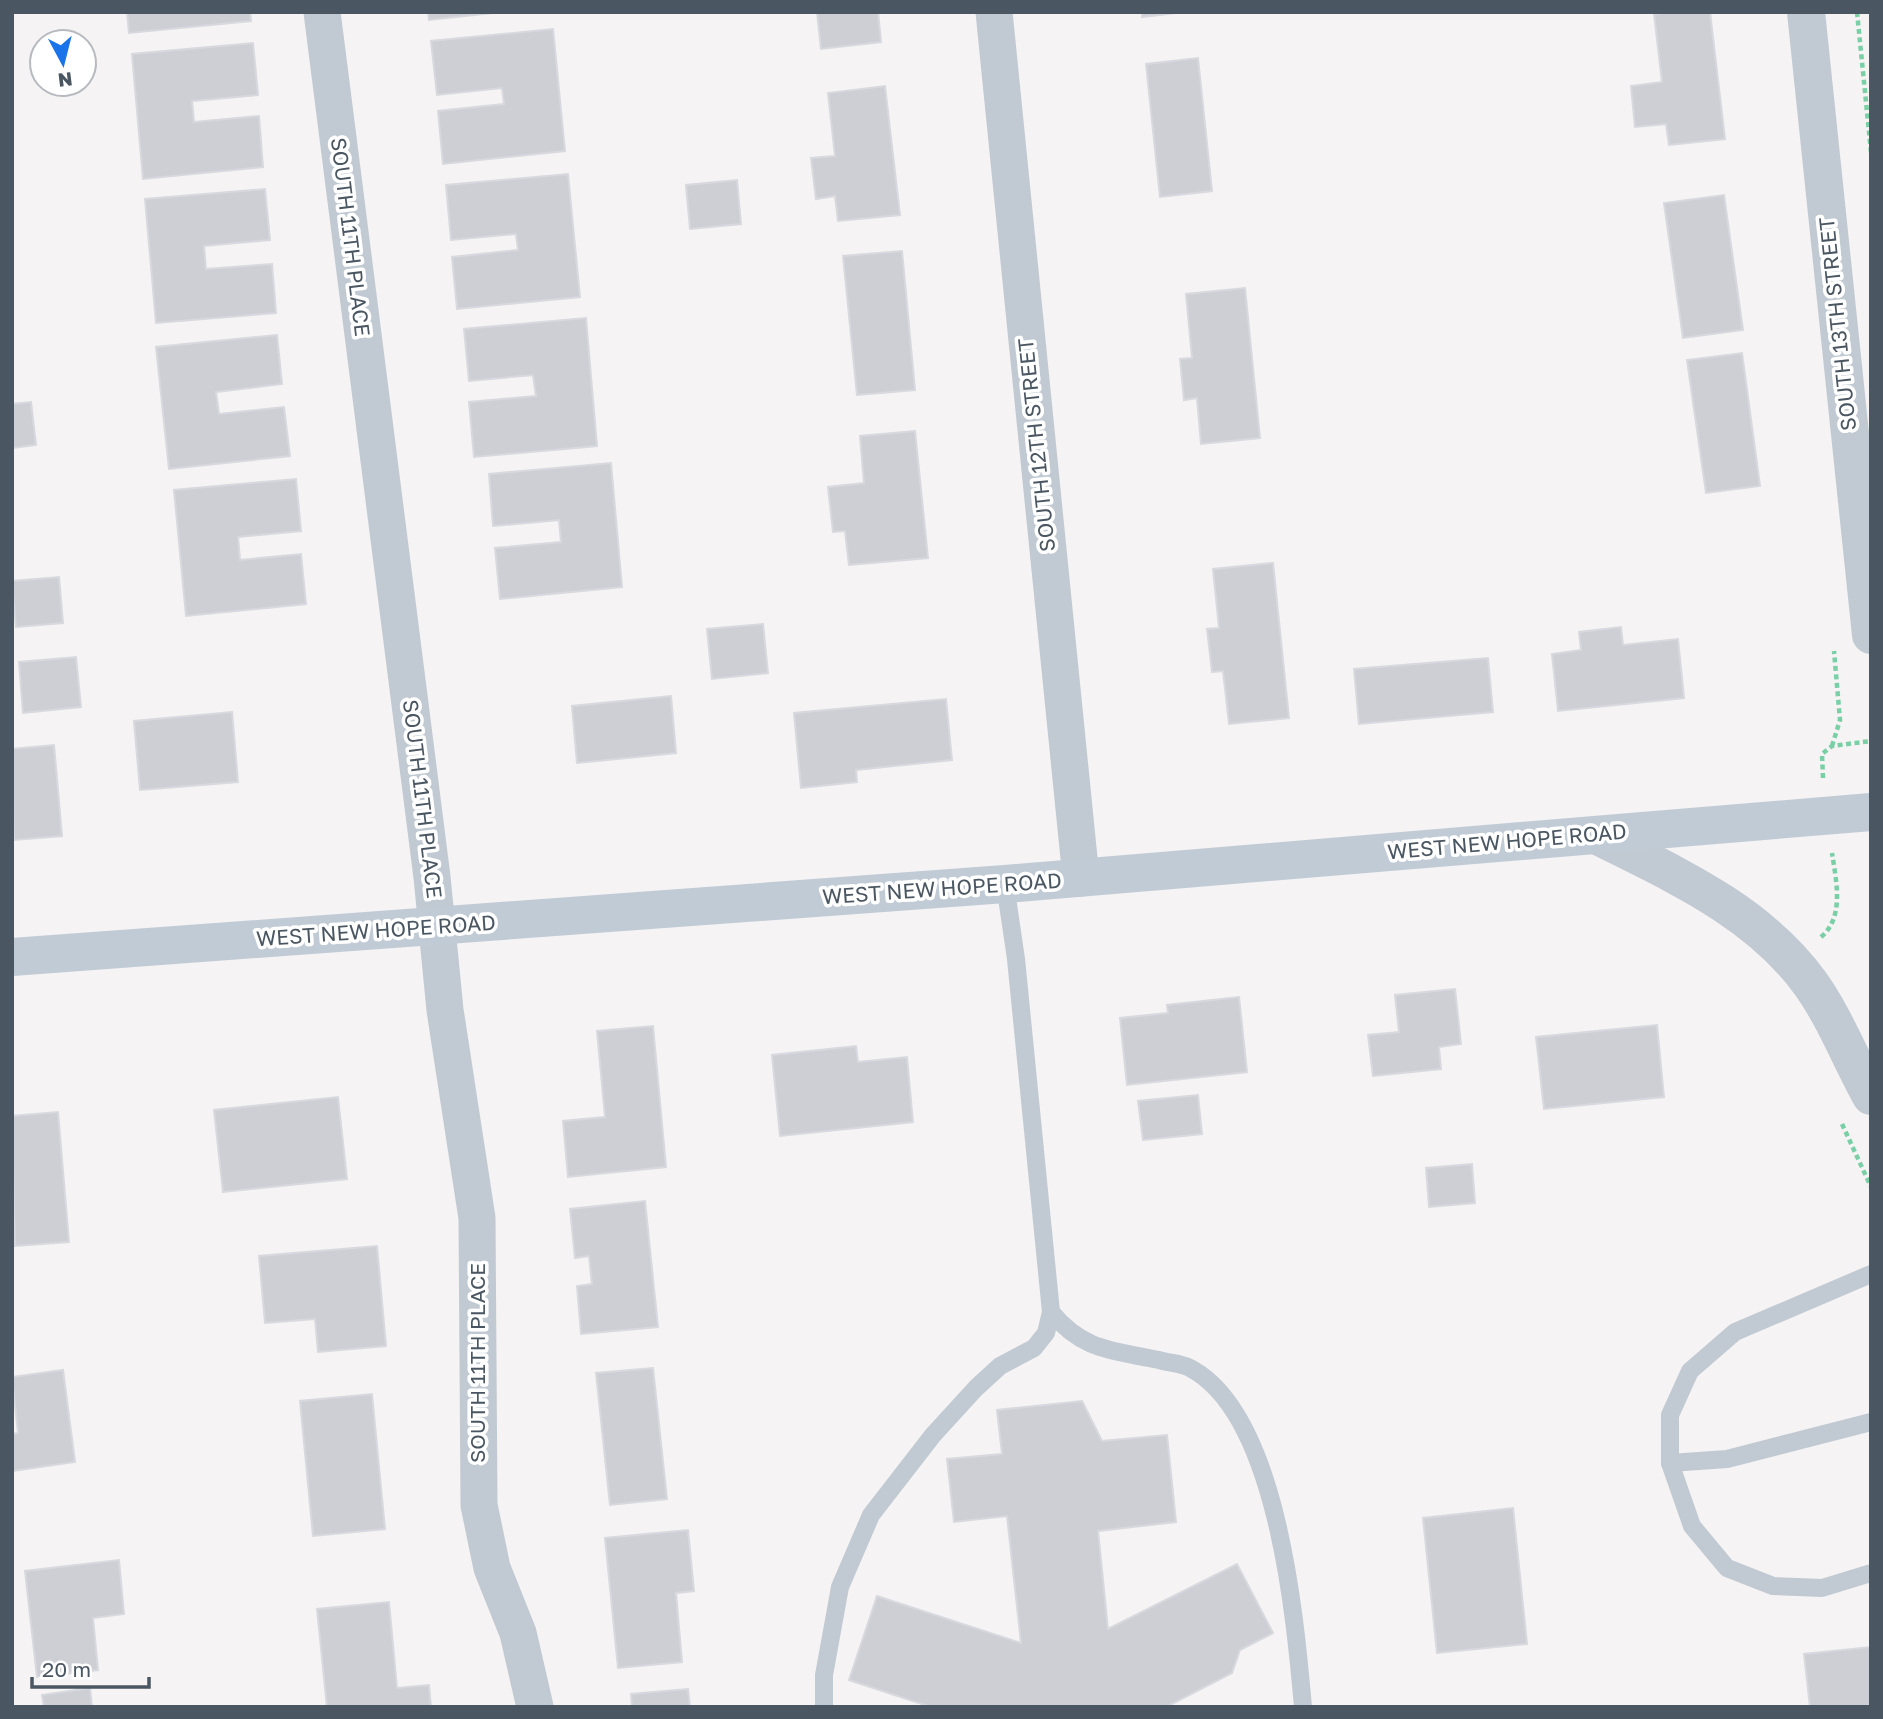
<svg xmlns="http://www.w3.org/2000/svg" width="1883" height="1719" font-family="'Golos Text',sans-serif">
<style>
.building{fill:#cdcfd5;stroke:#d7d9de;stroke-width:2}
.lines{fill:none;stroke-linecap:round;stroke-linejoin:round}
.path{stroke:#7ad0a6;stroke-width:4.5;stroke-dasharray:5 3.5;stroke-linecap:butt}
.service{stroke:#c1cad2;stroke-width:18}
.minor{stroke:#c1cad2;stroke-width:37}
.tertiary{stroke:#c1cad2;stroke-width:38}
.secondary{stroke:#c1cbd6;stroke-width:38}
.labels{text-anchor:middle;stroke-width:7;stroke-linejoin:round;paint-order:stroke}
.street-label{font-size:21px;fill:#4a5661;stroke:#fff}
</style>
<rect width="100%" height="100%" fill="#f5f3f3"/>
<g class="building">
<path d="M127,12h123l1,9 -122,12z"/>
<path d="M428,12h74l-73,8z"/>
<path d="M817,12h61l3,30 -60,7z"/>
<path d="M1142,12h42l-42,5z"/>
<path d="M1671,12h39l15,127 -56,6 -3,-21 -31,3 -4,-41 31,-4 -8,-68z"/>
<path d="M553,29l12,122 -122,13 -5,-53 66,-7 -2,-16 -65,7 -6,-54z"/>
<path d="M253,43l5,52 -66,6 2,21 65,-6 4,51 -120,12 -11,-125z"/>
<path d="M1198,58l14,133 -52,6 -14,-133z"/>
<path d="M885,86l15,129 -62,6 -3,-25 -19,3 -5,-41 24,-2 -7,-63z"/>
<path d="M568,174l12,123 -123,12 -5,-52 66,-7 -2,-16 -65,6 -5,-55z"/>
<path d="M737,180l4,44 -51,5 -4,-44z"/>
<path d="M265,189l5,51 -66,6 2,23 66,-5 4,49 -120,10 -11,-124z"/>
<path d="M1724,195l19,135 -60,8 -19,-135z"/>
<path d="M902,251l13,139 -58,5 -14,-139z"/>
<path d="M1245,288l15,150 -59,6 -4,-46 -13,2 -4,-41 12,-1 -6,-64z"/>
<path d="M586,318l11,128 -123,11 -5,-55 67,-6 -3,-21 -64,6 -5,-52z"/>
<path d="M277,335l5,49 -66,8 3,22 65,-7 6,49 -121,13 -13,-122z"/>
<path d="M1742,353l18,133 -54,7 -19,-133z"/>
<path d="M31,402l5,43 -24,3v-44z"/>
<path d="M915,431l13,127 -79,7 -4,-34 -12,1 -5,-45 36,-4 -4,-47z"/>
<path d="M611,463l11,124 -122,12 -5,-51 66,-6 -2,-22 -66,6 -4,-52z"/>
<path d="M296,479l5,52 -63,6 2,23 61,-6 5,50 -120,12 -12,-126z"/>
<path d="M1273,563l16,155 -60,6 -6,-53 -11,1 -5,-43 12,-1 -6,-59z"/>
<path d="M59,577l4,46 -47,4 -4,-46z"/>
<path d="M763,624l5,49 -56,6 -5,-50z"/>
<path d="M1621,627l2,18 55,-6 6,59 -126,13 -6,-57 29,-4 -2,-18z"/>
<path d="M76,657l5,50 -58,6 -4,-51z"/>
<path d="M1488,658l5,54 -134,12 -5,-55z"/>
<path d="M671,696l5,57 -99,10 -5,-57z"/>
<path d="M946,699l6,61 -96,10 1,12 -56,6 -7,-75z"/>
<path d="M232,712l6,70 -98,8 -6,-69z"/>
<path d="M54,745l8,91 -48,4 -2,-91z"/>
<path d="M1455,989l6,55 -22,3 2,22 -68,7 -5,-41 31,-3 -4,-37z"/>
<path d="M1239,997l8,75 -120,13 -7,-67 48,-5 -1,-8z"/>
<path d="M1657,1025l7,72 -120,12 -8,-72z"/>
<path d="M653,1026l13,141 -98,10 -5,-56 42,-4 -8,-86z"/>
<path d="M856,1046l2,16 49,-5 6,65 -133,14 -8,-81z"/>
<path d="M1198,1095l4,39 -59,6 -5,-39z"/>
<path d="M338,1097l9,82 -124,13 -9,-82z"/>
<path d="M58,1112l11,130 -54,4 -3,-130z"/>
<path d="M1472,1164l3,39 -46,4 -3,-39z"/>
<path d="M645,1201l13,126 -77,7 -4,-48 15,-2 -3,-28 -14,2 -5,-49z"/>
<path d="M377,1246l9,100 -68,6 -3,-33 -50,4 -6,-67z"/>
<path d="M653,1368l14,131 -57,6 -14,-132z"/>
<path d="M63,1370l12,92 -63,9v-37l6,-1 -6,-56z"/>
<path d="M372,1394l13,135 -72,7 -13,-135z"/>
<path d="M1082,1401l20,40 65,-6 9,87 -78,9 10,98 129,-65 36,69 -33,17 -8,23 -66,34h-235l-82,-27 28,-84 144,47 -14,-127 -53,6 -7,-63 55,-5 -5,-44z"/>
<path d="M1513,1508l14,136 -90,9 -14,-135z"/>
<path d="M688,1530l6,61 -18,2 6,69 -64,6 -13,-130z"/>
<path d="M119,1560l5,54 -31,4 5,52 -61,7 -12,-106z"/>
<path d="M389,1602l8,86 32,-3 2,22h-104l-10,-98z"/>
<path d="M1871,1647v60h-61l-6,-53z"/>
<path d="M90,1688l2,19h-48l-2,-12z"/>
<path d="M688,1689l2,18h-58l-1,-13z"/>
</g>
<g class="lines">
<g class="path">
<path d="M1857,12l14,140"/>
<path d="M1832,746l8,-26 -6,-69"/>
<path d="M1823,778l-1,-24 10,-8 39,-5"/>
<path d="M1821,937c24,-20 15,-57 11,-84"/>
<path d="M1842,1124l29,63"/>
</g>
<g class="service">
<path d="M1871,1274l-136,58 -45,39 -20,44v48l22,63 35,42 46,18 49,2 49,-15"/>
<path d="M1051,1312c32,39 61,38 108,48 9,3 22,3 31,8 88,46 105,250 113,339"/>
<path d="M1670,1463l57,-4 144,-37"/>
<path d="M824,1707v-32l16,-88 31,-72 62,-80 43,-47 24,-22 34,-18 12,-15 5,-21 -35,-353 -11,-75"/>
</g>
<g class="minor">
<path d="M322,12l110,865 13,133 32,208 2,287 13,63 26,65 17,74"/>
<path d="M994,12l87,866"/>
</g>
<g class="tertiary">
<path d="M1806,12l65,623"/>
<path d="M1596,835c77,39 161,75 214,148 24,33 41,77 61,113"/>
</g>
<path class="secondary" d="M12,957l993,-73 866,-72"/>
</g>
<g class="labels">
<g class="street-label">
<text transform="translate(350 237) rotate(83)" y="7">SOUTH 11TH PLACE</text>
<text transform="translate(1838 324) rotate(-96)" y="7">SOUTH 13TH STREET</text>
<text transform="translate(1037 445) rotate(-96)" y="7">SOUTH 12TH STREET</text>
<text transform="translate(422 799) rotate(83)" y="7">SOUTH 11TH PLACE</text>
<text transform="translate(1507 842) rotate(-5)" y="7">WEST NEW HOPE ROAD</text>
<text transform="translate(942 889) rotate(-4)" y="7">WEST NEW HOPE ROAD</text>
<text transform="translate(376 931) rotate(-4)" y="7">WEST NEW HOPE ROAD</text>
<text transform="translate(478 1363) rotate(-90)" y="7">SOUTH 11TH PLACE</text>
</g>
</g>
<rect width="1883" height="1719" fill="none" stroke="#4a5661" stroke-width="28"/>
<g transform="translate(63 63) rotate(173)"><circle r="33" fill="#ffffff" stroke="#b7bbc0" stroke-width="2"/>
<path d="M0-5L12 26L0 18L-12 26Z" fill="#1a73e8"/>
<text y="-10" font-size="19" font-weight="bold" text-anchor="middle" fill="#4a5661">N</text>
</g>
<path d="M32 1677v10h117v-10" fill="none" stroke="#4a5661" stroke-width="3.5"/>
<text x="42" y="1677" font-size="21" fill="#4a5661" stroke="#ffffff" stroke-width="5" paint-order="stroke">20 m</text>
</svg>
